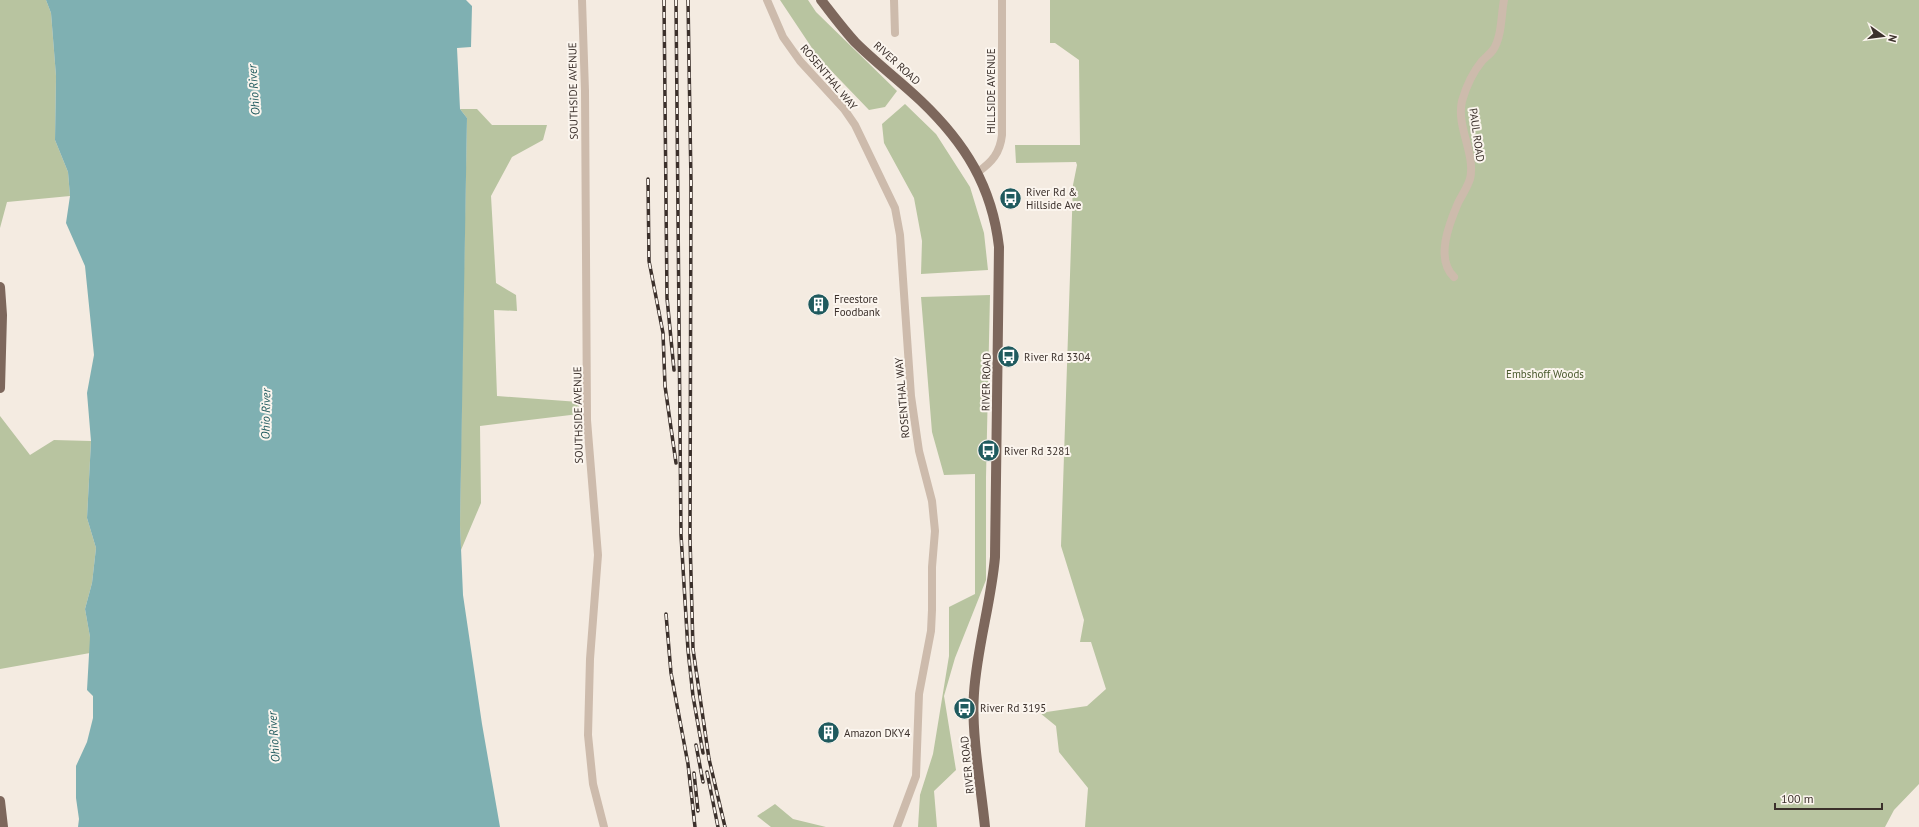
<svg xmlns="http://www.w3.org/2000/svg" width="1919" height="827" font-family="'PT Sans',sans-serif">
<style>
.green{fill:#b8c4a0}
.water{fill:#7fb0b2}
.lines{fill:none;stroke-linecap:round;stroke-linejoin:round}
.minor{stroke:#cdbbac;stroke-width:8}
.major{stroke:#7d675c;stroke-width:10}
.rail-casing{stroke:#3b302b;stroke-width:3.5}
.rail{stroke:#fbf5ee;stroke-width:2;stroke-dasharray:6;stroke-linecap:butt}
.labels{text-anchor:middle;stroke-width:4;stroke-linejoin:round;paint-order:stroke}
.street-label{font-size:11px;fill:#3b302b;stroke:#fbf5ee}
.poi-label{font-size:11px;fill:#3b302b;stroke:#fbf5ee;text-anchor:start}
.park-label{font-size:11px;fill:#4a5a2e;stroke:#fbf5ee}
.water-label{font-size:12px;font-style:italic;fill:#1f5a5e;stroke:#fbf5ee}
</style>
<rect width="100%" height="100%" fill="#f4ebe1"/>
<g class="green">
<path d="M0,0h46l5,13 5,63 -1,64 13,32 2,24 -63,6 -7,26z"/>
<path d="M780,0h28l8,12 81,79 -12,16 -16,3 -51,-53z"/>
<path d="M1050,0h869v784l-25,26 -9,17h-800l3,-39 -29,-36 -3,-26 -16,-13 47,-7 19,-17 -15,-47h-11l4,-22 -23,-74 12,-361 4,-20 -1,-3 -60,1 -1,-18h65l-1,-85 -24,-17h-5z"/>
<path d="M905,104l31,30 34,53 14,46 4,37 -67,4 1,-33 -8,-43 -30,-55 -2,-19z"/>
<path d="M460,109h17l15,16h55l-4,15 -31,17 -21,39 5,87 20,12 1,16 -23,-1 3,86 82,6v12l-99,12 1,77 -20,47 -1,-25 2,-155 5,-252z"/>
<path d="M990,295l-4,182v103l-31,78 -11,38 12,74 -22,21 3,36h-19l2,-32 13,-41 16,-98v-49l26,-13v-120l-31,1 -12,-43 -11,-135z"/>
<path d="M0,416l30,39 24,-15 37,1 -4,77 9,30 -4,35 -7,26 5,28v16l-90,16z"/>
<path d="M775,804l18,15 33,8h-55l-14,-11z"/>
</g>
<path class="water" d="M46,0h420l6,6 -1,41 -14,1 3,61 7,9 -7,407 3,70 19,129 18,103h-422l1,-8 -3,-21v-32l11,-24 6,-24v-22l-6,-6 3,-53 -5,-28 7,-26 4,-35 -9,-30 4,-77 -4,-48 7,-38 -9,-89 -19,-43 4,-27 -2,-24 -13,-32 1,-64 -5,-63z"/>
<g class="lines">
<g class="minor">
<path d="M582,0l3,91 2,329 11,135 -8,104 -2,76 5,49 11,43"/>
<path d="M767,0l16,37 17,24 44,48 11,16 40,83 5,27 11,161 8,55 13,50 3,30 -3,36v43l-1,21 -12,63 -3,82 -19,51"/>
<path d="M894,0l1,33"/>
<path d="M978,172c14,-10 22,-19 24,-37v-135"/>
<path d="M1454,277c-19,-18 -5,-53 4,-74 4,-8 9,-15 12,-24 6,-25 -14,-52 -8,-78 4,-14 11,-29 20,-40 4,-4 8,-7 11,-11 9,-13 8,-35 11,-50"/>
</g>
<g class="major">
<path d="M821,0c11,14 22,29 34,42 21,21 45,39 66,59 44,42 71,85 78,146l-4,310c-4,46 -18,90 -21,136 -3,41 7,93 11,134"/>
<path d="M0,287l2,28 -2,73"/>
<path d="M0,801l3,26"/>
</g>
<defs>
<g id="rail">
<path d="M664,0l3,298 7,72"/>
<path d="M676,0l5,535 7,115 5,46 10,57"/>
<path d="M688,0l3,182 -1,356 3,111 16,110 16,68"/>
<path d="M648,179l1,82 14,72 2,53 11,77"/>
<path d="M666,614l5,59 17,91 7,63"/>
<path d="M696,745l7,37"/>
<path d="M707,772l11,55"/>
<path d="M694,773l4,38"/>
</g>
</defs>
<use href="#rail" class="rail-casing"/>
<use href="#rail" class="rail"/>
</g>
<defs>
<symbol id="bus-disc" viewBox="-11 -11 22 22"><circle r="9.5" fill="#1f5a5e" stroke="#fbf5ee"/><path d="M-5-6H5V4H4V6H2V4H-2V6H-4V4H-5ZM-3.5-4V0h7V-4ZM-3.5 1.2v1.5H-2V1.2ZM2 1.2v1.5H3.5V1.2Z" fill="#fff"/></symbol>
<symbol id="building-disc" viewBox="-11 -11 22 22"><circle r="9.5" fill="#1f5a5e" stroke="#fbf5ee"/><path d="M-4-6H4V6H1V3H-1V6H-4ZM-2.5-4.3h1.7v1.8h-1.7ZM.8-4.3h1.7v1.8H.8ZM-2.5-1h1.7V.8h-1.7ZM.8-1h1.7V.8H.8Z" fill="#fff"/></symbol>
</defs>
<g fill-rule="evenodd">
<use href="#bus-disc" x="998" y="186" width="25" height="25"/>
<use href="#building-disc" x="806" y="292" width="25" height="25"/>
<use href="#bus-disc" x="996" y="344" width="25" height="25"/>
<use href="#bus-disc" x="976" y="438" width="25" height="25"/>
<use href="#bus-disc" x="952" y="696" width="25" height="25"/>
<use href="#building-disc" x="816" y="720" width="25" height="25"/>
</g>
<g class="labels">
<g class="street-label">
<text transform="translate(897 63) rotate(42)" y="4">RIVER ROAD</text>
<text transform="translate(829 77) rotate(50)" y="4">ROSENTHAL WAY</text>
<text transform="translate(573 91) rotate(-91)" y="4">SOUTHSIDE AVENUE</text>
<text transform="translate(991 91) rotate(-90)" y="4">HILLSIDE AVENUE</text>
<text transform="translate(1477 135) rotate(82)" y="4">PAUL ROAD</text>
<text transform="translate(986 382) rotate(-89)" y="4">RIVER ROAD</text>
<text transform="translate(902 398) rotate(-95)" y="4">ROSENTHAL WAY</text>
<text transform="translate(578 415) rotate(-91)" y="4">SOUTHSIDE AVENUE</text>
<text transform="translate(967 765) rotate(-96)" y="4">RIVER ROAD</text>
</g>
<g class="poi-label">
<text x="1026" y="196">River Rd &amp;<tspan x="1026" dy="13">Hillside Ave</tspan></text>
<text x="834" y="303">Freestore<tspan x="834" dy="13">Foodbank</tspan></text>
<text x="1024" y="361">River Rd 3304</text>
<text x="1004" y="455">River Rd 3281</text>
<text x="980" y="712">River Rd 3195</text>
<text x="844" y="737">Amazon DKY4</text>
</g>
<g class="park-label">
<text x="1545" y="378">Embshoff Woods</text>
</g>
<g class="water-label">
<text transform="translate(254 90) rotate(-94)" y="4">Ohio River</text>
<text transform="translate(266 414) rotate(-89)" y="4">Ohio River</text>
<text transform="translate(274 737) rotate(-94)" y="4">Ohio River</text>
</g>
</g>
<g transform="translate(1883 36) rotate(104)" stroke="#fbf5ee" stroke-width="3" paint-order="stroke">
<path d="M0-3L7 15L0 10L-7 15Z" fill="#3b302b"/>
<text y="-6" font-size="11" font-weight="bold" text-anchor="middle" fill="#3b302b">N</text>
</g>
<path d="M1775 803v6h107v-6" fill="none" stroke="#3b302b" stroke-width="2"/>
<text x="1781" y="803" font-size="12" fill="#3b302b" stroke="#fbf5ee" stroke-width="3" paint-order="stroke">100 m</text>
</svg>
